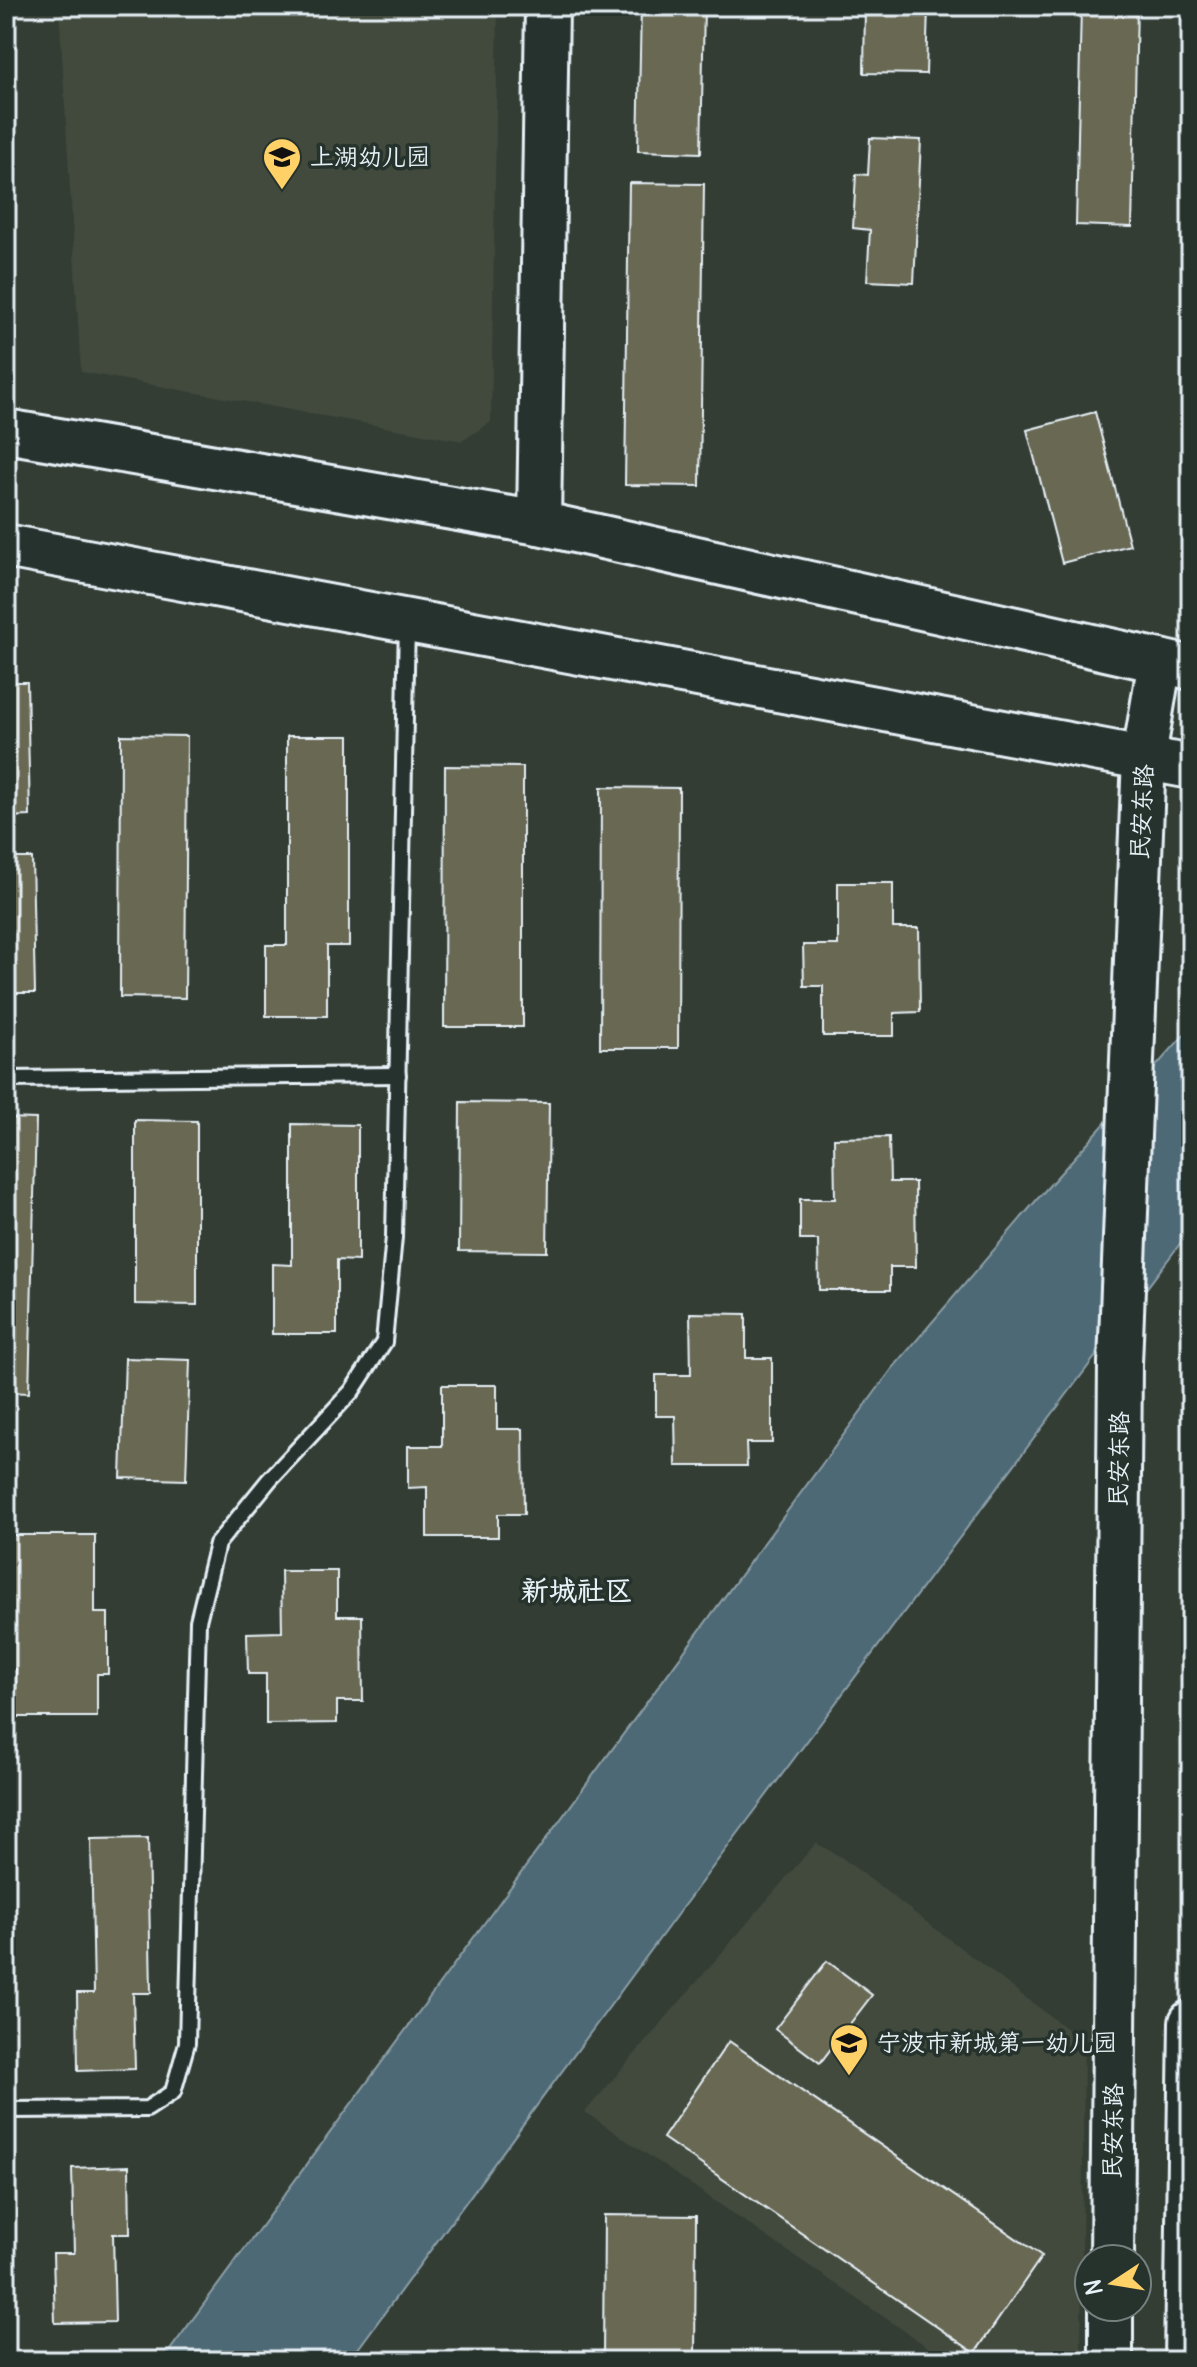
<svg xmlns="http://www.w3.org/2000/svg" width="1197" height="2367" font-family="Delius,'LXGW WenKai TC',sans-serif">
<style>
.built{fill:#434a3d}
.water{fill:#4e6974;stroke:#8c9fa9;stroke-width:2}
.building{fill:#676752;stroke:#e8f1f8;stroke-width:2}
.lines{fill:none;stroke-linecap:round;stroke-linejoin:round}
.lane-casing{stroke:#e8f1f8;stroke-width:20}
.secondary-casing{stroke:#e8f1f8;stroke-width:48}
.lane{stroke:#26332d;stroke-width:14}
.secondary{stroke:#26332d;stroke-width:42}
.labels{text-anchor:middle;stroke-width:7;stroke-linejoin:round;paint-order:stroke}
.poi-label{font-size:24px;fill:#e8f1f8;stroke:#26332d;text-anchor:start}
.street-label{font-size:24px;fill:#e8f1f8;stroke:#26332d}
.quarter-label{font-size:28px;font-weight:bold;fill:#e8f1f8;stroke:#26332d}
</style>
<rect width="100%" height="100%" fill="#333d34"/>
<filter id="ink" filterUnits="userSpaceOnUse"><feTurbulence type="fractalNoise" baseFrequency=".0125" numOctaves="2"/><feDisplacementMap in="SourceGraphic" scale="16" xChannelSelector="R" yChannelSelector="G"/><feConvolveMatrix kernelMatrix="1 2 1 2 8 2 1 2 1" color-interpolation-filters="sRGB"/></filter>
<g filter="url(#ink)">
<g class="built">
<path d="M59,6h306l97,4 6,-4h30l-7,416 -29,19 -381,-69z"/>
<path d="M816,1843l25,14 243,185 -3,319h-133l-363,-249z"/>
</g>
<path class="water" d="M1191,1027v202l-509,679 -333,453h-187l730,-992 148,-173z"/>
<g class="building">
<path d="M641,6h63l-3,147 -63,-2z"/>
<path d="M865,6h63l-2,68 -62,-1z"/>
<path d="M1081,6h56l-5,221 -56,-2z"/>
<path d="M870,138l51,2 -7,143 -47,-2 3,-51 -17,-2 3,-54 12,1z"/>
<path d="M629,183l75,1 -4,302 -75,-1z"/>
<path d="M1095,412l35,133 -68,18 -35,-133z"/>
<path d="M6,682h21l3,134 -24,1z"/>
<path d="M121,735l66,1 -2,262 -65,-1z"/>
<path d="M287,736h62v210h-22v70h-61v-71h21z"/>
<path d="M445,766l78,1v260h-79z"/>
<path d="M601,787l78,1 -1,260h-78z"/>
<path d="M6,858h26l3,135h-29z"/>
<path d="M838,883h55v45h26l1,84 -26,1v23h-71v-50h-19l-1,-41h35z"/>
<path d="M460,1102l89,1 -2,149 -88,-1z"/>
<path d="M6,1118l30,1 -7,274 -23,-1z"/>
<path d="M135,1120l62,1v184l-62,-1z"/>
<path d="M292,1124l66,1v136l-21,-1v74h-65v-70l20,1z"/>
<path d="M889,1137l1,45h25l1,85h-26v23h-71l-1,-50h-18v-41h35l-1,-61z"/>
<path d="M690,1313l56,1v44h26v85h-26l1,23h-71l-1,-50h-19v-41h35z"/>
<path d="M125,1358l65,2 -4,120 -65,-2z"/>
<path d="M442,1385h55v44h26l1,85h-26v23h-71v-50l-19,1v-42h34z"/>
<path d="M10,1535h85v78h13v61h-11v43h-82l1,-48h-10z"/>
<path d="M281,1571h56v45h25l1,85h-26v22l-71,1v-50h-18l-1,-41 35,-1z"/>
<path d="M148,1838l3,155h-18l2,76 -57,2 -1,-78h17l-3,-154z"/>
<path d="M827,1961l45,34 -52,68 -45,-34z"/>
<path d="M729,2041l313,215 -67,97 -312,-215z"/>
<path d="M129,2166l1,68h-17l2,88 -60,1 -2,-70h21l-2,-85z"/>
<path d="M604,2215l92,1 -1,145h-92z"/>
</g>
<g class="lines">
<defs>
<g id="lane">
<path d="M6,1079l392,-4"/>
<path d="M6,2110l141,-1 26,-17 14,-49 11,-422 19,-77 52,-64 83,-89 32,-49 10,-105 13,-614"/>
</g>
<g id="secondary">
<path d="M6,431l533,92 652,145"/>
<path d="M539,523l8,-517"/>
<path d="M6,546l1185,221"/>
<path d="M1112,2259l8,-895 24,-608 16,-95"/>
<path d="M1111,2361v-54"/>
<path d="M1186,2361l5,-339"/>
</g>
</defs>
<use href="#lane" class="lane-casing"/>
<use href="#secondary" class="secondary-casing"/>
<use href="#lane" class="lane"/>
<use href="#secondary" class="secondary"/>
</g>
</g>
<defs>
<symbol id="school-pin" viewBox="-11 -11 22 30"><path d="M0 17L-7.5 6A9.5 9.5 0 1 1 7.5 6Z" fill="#ffd166" stroke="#26332d"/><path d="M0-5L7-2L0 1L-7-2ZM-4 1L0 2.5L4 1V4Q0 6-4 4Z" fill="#111"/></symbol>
</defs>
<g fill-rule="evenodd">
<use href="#school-pin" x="260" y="135" width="44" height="60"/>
<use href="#school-pin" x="827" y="2021" width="44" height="60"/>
</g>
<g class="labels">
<g class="poi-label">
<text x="310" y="165">上湖幼儿园</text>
<text x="877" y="2051">宁波市新城第一幼儿园</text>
</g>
<g class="street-label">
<text transform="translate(1142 812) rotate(-87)" y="8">民安东路</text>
<text transform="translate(1119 1459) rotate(-89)" y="8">民安东路</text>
<text transform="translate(1113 2131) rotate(-89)" y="8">民安东路</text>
</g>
<g class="quarter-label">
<text x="577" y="1600">新城社区</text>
</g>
</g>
<rect width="1197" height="2367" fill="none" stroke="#26332d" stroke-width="32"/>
<rect x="16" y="16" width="1165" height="2335" fill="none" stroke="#e8f1f8" stroke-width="3" filter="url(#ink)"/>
<g transform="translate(1113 2283) rotate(258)"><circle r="38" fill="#26332d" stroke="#747f7e" stroke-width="2"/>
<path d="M0-6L14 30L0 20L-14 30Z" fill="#ffd166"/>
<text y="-12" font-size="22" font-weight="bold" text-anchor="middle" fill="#e8f1f8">N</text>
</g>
</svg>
